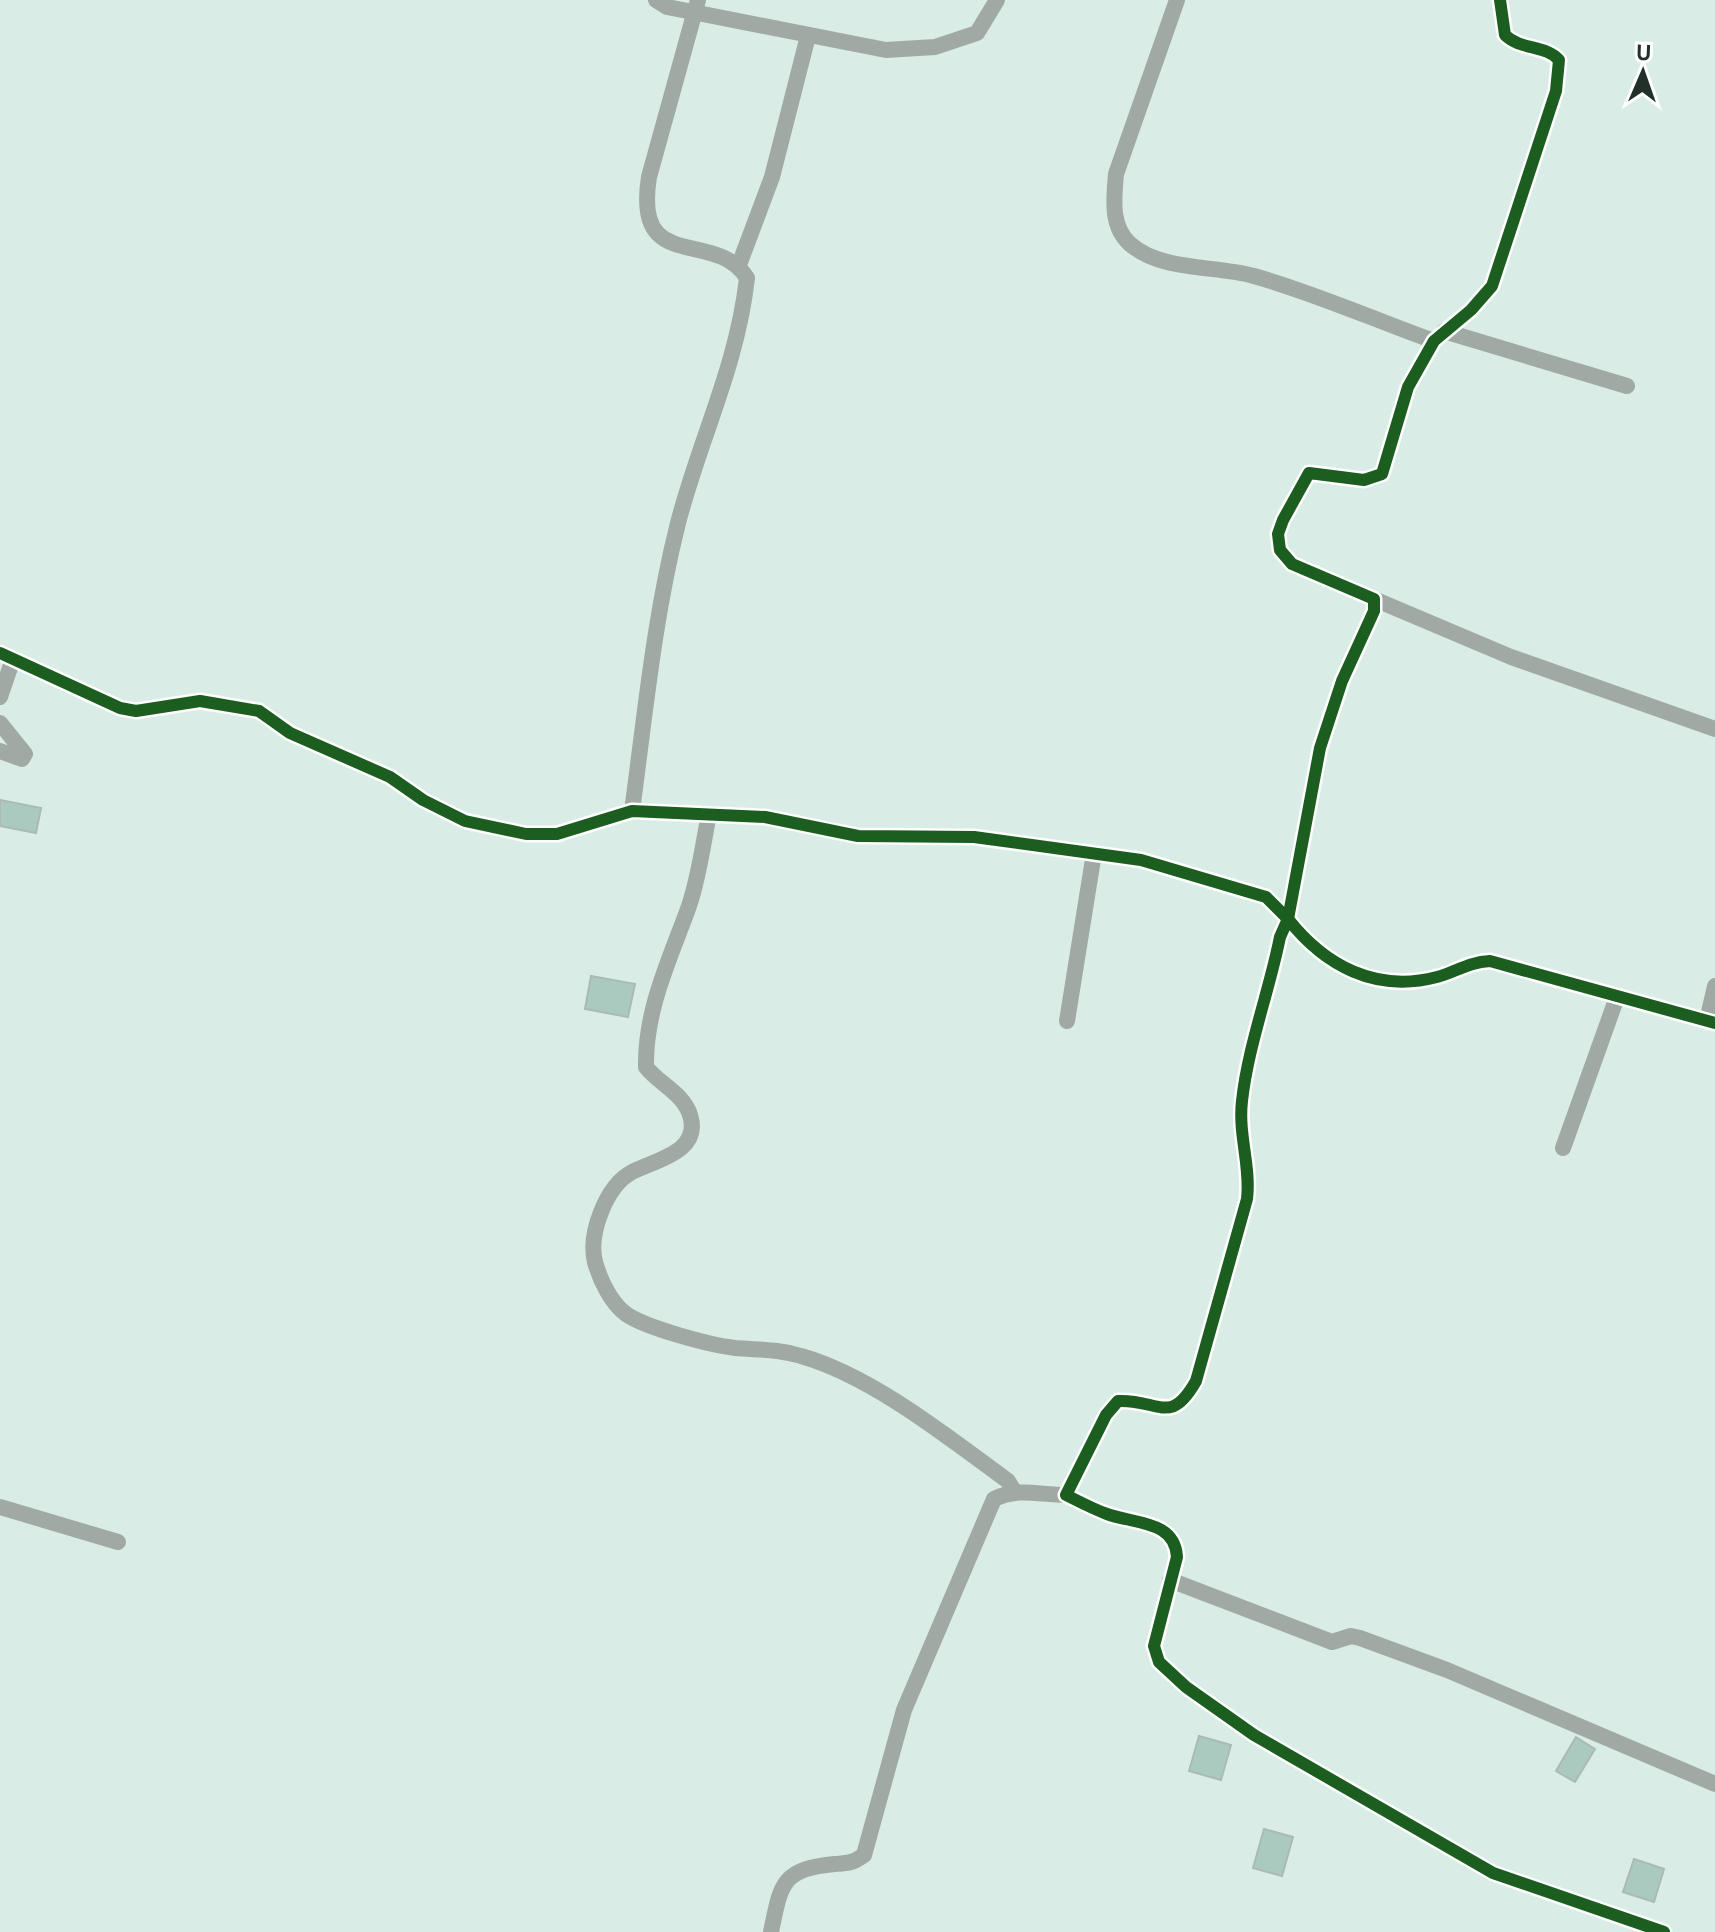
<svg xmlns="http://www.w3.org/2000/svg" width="1715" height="1932" font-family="Ubuntu,sans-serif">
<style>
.building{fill:#aacabf;stroke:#abbab4;stroke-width:2}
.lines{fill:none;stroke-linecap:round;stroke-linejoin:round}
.street{stroke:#a1a9a5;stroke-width:16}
.cycleway-casing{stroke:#fff;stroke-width:17}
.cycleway{stroke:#1b5e20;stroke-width:12}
</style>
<rect width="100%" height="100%" fill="#d9ece5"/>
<g class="building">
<path d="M0,800l41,8 -5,25 -36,-7z"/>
<path d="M591,976l44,8 -7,33 -43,-8z"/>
<path d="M1199,1736l32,9 -10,35 -32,-9z"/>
<path d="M1576,1737l19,12 -20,33 -19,-11z"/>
<path d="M1264,1829l29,8 -11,39 -29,-8z"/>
<path d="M1634,1859l30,10 -10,33 -31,-10z"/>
</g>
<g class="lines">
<g class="street">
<path d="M656,0l11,7 219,43 49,-3 42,-14 20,-33"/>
<path d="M1177,0l-61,174c-2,24 -6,52 14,70 32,28 86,21 124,32 61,17 121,44 180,65"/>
<path d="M739,265l33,-88 36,-141"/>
<path d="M1444,331l183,55"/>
<path d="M1374,599l137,58 204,72"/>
<path d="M0,653l120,55 16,3 64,-10 59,10 31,22 100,44 33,23 42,21 61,13h31l75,-23 133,6 93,19 116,1 167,23 125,37 22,22 32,-171 22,-67 32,-70v-12l-82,-35 -12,-14 -2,-16 5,-14 26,-47 55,7 18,-6 26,-87 26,-46 37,-31 21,-24 64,-195 3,-31c-13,-15 -39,-10 -54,-25l-5,-35"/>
<path d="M0,697l13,-38"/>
<path d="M0,723l25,31 -3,5 -22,-8"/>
<path d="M632,811c13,-96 22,-193 46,-288 22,-85 59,-156 69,-245 -32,-51 -114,-2 -98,-101l49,-177"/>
<path d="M709,814c-6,30 -10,63 -20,92 -19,53 -44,103 -43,161 12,16 38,27 44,48 12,37 -35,45 -58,57 -26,14 -44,62 -37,90 5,18 16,41 31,52 20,14 84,31 109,34 23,2 44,1 66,8 71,20 148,82 207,125l6,10"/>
<path d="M1067,1021l27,-168"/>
<path d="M1707,1021l8,-35"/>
<path d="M1563,1148l54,-151"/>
<path d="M0,1507l118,35"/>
<path d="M1170,1580l162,62 19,-6 9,2 87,32 268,114"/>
<path d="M771,1932c10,-48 10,-63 64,-68 13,-1 18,-1 29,-9l40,-145 90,-211c25,-12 45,-4 72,-4"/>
<path d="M1664,1932l-171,-59 -239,-138 -68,-48 -27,-25 -5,-16 23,-89c-2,-37 -43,-33 -70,-43 -14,-5 -27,-12 -41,-19l40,-80 12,-14c41,-2 52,26 78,-20l51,-182c4,-33 -9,-64 -5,-98 6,-55 27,-109 38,-164l8,-18c37,47 88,74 149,58 19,-5 31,-15 53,-16l225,62"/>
</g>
<defs>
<g id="cycleway">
<path d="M0,653l120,55 16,3 64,-10 59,10 31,22 100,44 33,23 42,21 61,13h31l75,-23 133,6 93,19 116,1 167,23 125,37 22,22 32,-171 22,-67 32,-70v-12l-82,-35 -12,-14 -2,-16 5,-14 26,-47 55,7 18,-6 26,-87 26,-46 37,-31 21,-24 64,-195 3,-31c-13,-15 -39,-10 -54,-25l-5,-35"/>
<path d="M1664,1932l-171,-59 -239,-138 -68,-48 -27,-25 -5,-16 23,-89c-2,-37 -43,-33 -70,-43 -14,-5 -27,-12 -41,-19l40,-80 12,-14c41,-2 52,26 78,-20l51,-182c4,-33 -9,-64 -5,-98 6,-55 27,-109 38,-164l8,-18c37,47 88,74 149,58 19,-5 31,-15 53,-16l225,62"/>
</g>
</defs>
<use href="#cycleway" class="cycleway-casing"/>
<use href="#cycleway" class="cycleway"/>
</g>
<g transform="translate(1643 72) rotate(2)" stroke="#ffffff" stroke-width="6" paint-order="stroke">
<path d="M0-6L14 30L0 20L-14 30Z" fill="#22302a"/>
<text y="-12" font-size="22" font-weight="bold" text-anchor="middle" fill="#22302a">U</text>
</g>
</svg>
